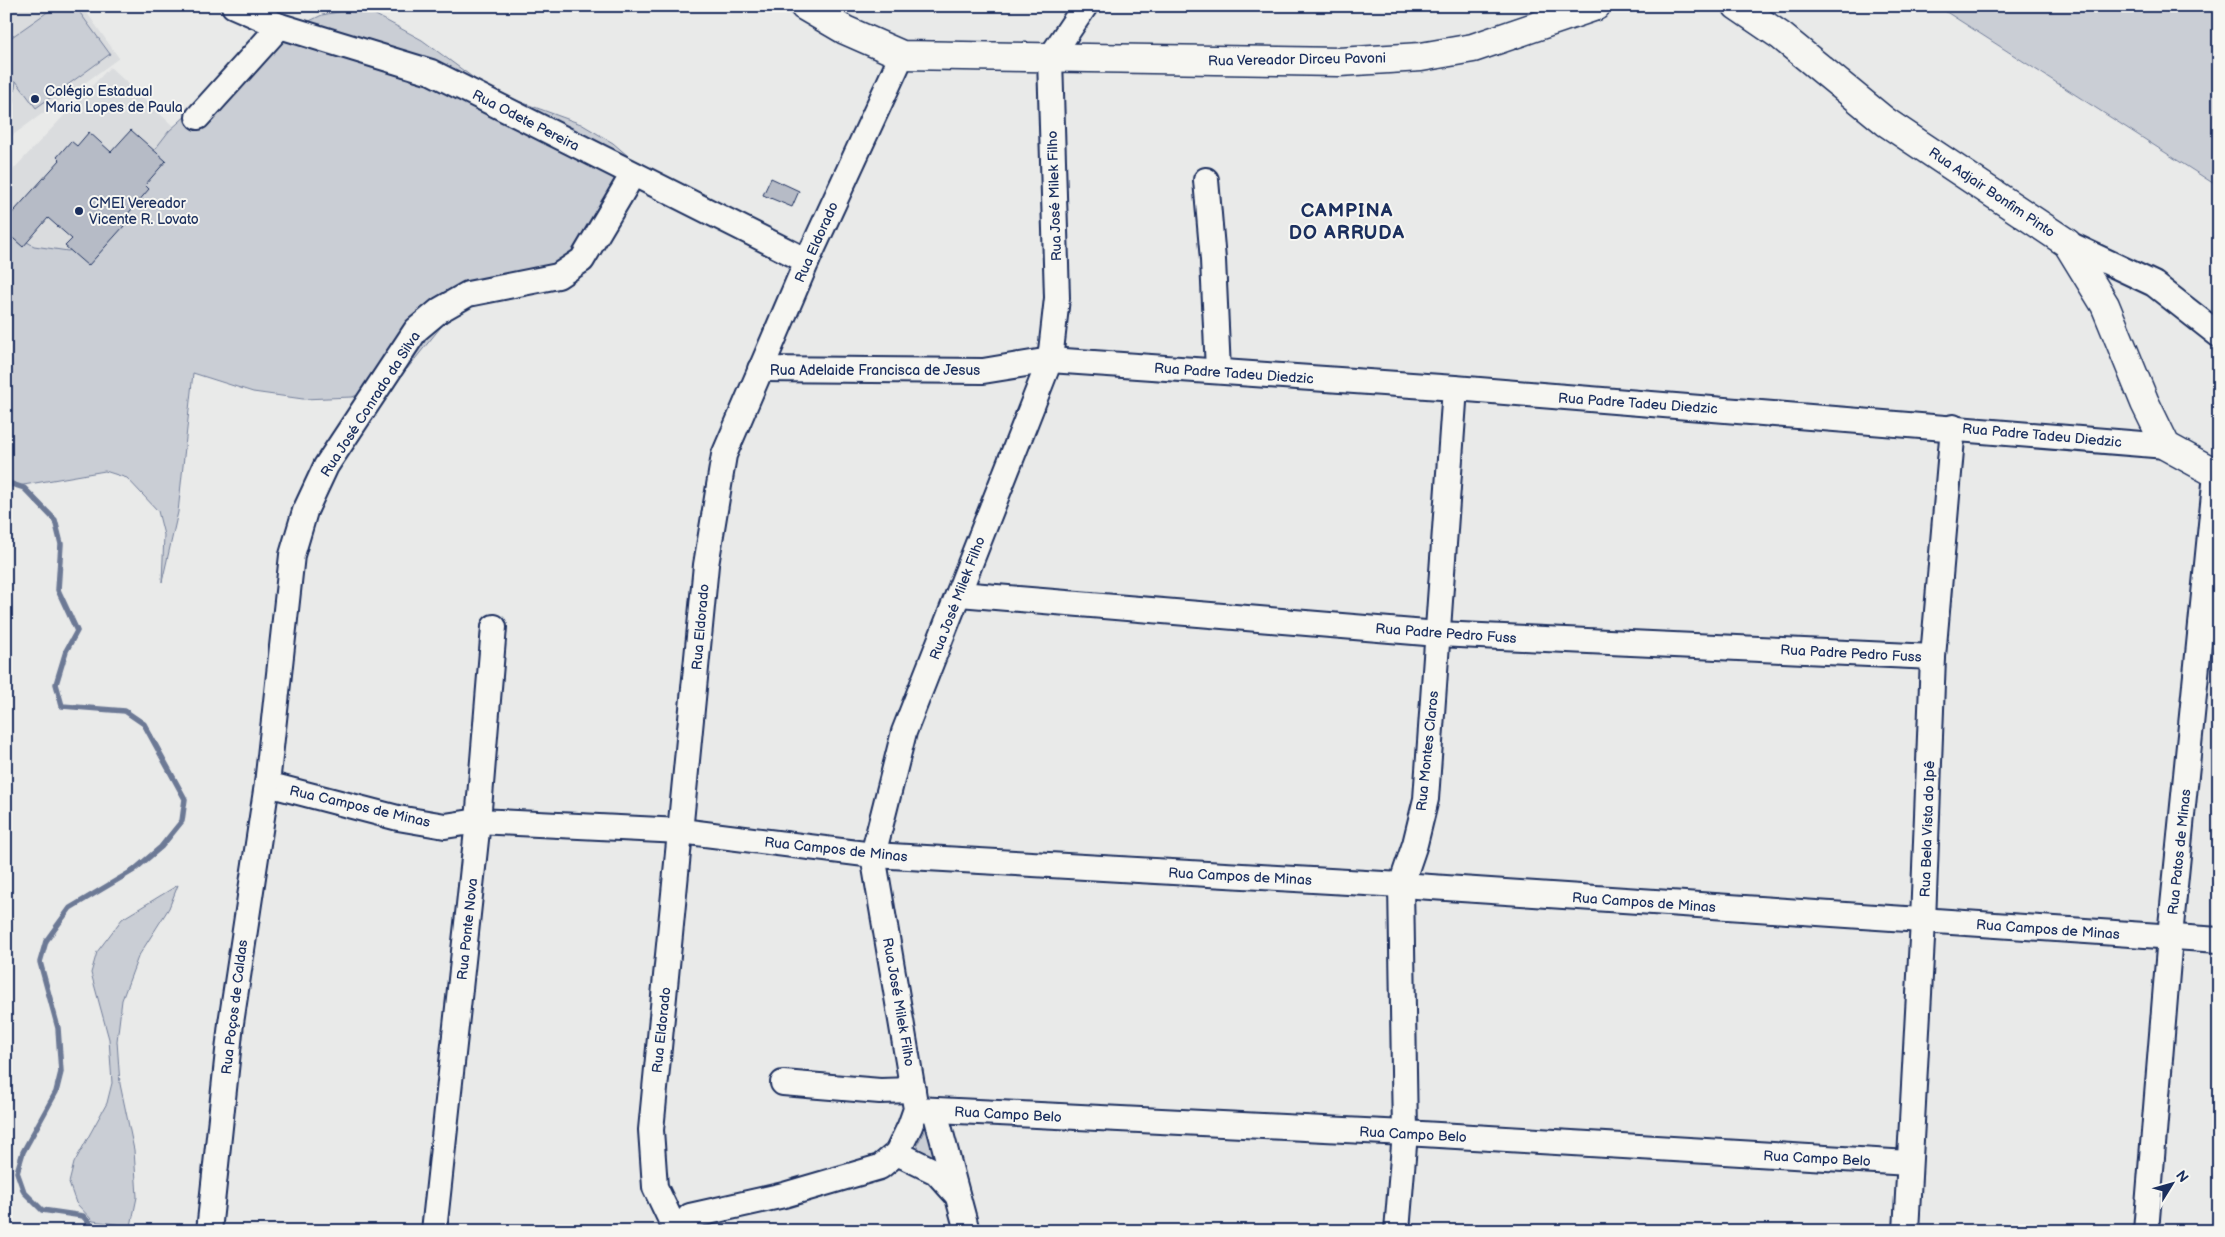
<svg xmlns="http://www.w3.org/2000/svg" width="2225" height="1237" font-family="'Balsamiq Sans',sans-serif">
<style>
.built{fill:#dadcde}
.green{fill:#caced5;stroke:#727e9a}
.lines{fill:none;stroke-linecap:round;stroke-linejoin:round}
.stream{stroke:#6c7995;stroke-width:5.5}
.building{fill:#b6bbc6;stroke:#1b2f5e}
.minor-casing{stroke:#1b2f5e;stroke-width:28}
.major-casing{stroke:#1b2f5e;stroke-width:31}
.minor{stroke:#f6f6f2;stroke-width:24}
.major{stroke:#f6f6f2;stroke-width:28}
.poi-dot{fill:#1b2f5e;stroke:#f6f6f2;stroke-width:2}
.labels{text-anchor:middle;stroke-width:4;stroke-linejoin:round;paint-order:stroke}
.street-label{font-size:14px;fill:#1b2f5e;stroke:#f6f6f2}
.poi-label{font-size:14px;fill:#1b2f5e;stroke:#f6f6f2;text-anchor:start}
.district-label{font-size:19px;font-weight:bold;letter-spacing:1px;fill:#1b2f5e;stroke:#f6f6f2}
</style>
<rect width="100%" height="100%" fill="#e9eae9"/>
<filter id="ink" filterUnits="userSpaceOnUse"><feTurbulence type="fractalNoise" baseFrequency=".02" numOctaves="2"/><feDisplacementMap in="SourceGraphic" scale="10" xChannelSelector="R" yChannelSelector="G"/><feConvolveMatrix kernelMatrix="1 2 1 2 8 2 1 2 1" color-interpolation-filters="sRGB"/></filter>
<g filter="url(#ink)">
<g class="built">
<path d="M6,6h76l37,52 -113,82z"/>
<path d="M110,67l94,88 -138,146 -60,-57v-67z"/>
</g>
<g class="green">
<path d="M56,6h19l35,48 -74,54 -20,-27 -3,22 -7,10v-72z"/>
<path d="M1937,6h282v181l-243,-156z"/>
<path d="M349,10l25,4 48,26 57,42 28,15 74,27 32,19 15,13 -14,39 -37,64 -113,47 -20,17 -37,46 -23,17 -32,11 -49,2 -50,-7 -60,-19 -15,139 -16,70 2,-47 -6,-24 -31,-33 -22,-7 -99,17v-258l28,16 34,5 24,-7 57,-87 20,-26 38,-34 88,-69 27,-13z"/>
<path d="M178,885l-9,23 -31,49 -16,43 -5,41 3,43 14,66 3,47 -6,29 -38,-5 -17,-18 -7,-20 5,-20 33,-60 5,-20 -3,-44 -18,-66 6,-21 25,-33z"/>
<path d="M926,1127l6,1 11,35 -15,-1 -11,-17z"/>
</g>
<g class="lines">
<path class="stream" d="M6,482l18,6 31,32 6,24 -3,46 19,41 -11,20 -10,33 6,22 63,5 19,13 41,75 -3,22 -21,26 -27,23 -64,38 -24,33 -6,21 18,66 3,44 -5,20 -33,60 -6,20 7,20 18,18 41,6 14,15"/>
</g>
<g class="building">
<path d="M131,130l35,31 -21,24 4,4 -29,34 4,3 -36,40 -23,-20 7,-7 -24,-21 -25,29 -17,-15v-12l54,-60 -3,-3 14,-16 6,5 12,-14 22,20z"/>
<path d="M771,178l28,13 -7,16 -29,-12z"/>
</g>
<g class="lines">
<defs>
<g id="minor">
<path d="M234,6l46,20 151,46 376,189"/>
<path d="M198,117l82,-91"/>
<path d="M1206,180l7,80 5,111"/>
<path d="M2067,243l87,41 65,51"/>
<path d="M760,369l223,2 67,-11 405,28 711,58"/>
<path d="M960,594l478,40 495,23"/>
<path d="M267,784l131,34 47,8 33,-5 203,10 192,24 528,30 818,55"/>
<path d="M783,1083l97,8 33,-1"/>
<path d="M916,1109l489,24 504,30"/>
<path d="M935,1111l32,120"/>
<path d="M897,1153l39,19 19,21"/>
<path d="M209,1231l22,-208 36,-239 25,-229 13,-44 21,-45 90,-136 24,-20 28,-16 90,-18 24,-16 51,-86"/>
<path d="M434,1231l44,-410 16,-194"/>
<path d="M676,1231l14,-15 94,-21 96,-28 17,-14 13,-27 6,-17 -43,-254 31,-123 146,-372 7,-62 -7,-240 35,-52"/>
<path d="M676,1231l-21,-44 -4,-57 55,-565 18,-110 83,-194 95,-206"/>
<path d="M1397,1231l8,-98 -4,-248 14,-41 11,-45 29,-411"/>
<path d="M1906,1231l17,-310 10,-264 20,-230"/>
<path d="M2146,1231l24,-295 46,-462"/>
</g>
<g id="major">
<path d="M804,6l41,24 57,25 437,7 82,-5 52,-9 123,-42"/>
<path d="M1737,6l44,30 105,86 181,121 38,62 40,98 21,43 53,29"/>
</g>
</defs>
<use href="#minor" class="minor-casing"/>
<use href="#major" class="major-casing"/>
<use href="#minor" class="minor"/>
<use href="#major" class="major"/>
</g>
</g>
<g class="poi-dot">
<circle cx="35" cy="99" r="5"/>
<circle cx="79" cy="211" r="5"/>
</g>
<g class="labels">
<g class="street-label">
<text transform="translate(1297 59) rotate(-1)" y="5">Rua Vereador Dirceu Pavoni</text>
<text transform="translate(526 120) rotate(27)" y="5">Rua Odete Pereira</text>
<text transform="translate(1992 192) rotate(34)" y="5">Rua Adjair Bonfim Pinto</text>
<text transform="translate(1054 196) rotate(-92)" y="5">Rua José Milek Filho</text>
<text transform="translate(816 242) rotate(-66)" y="5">Rua Eldorado</text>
<text x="875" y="375">Rua Adelaide Francisca de Jesus</text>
<text transform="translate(1234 373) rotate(4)" y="5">Rua Padre Tadeu Diedzic</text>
<text transform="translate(1638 403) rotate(4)" y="5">Rua Padre Tadeu Diedzic</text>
<text transform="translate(370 404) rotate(-57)" y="5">Rua José Conrado da Silva</text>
<text transform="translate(2042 435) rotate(5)" y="5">Rua Padre Tadeu Diedzic</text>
<text transform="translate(957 598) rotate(-69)" y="5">Rua José Milek Filho</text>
<text transform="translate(700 627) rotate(-85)" y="5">Rua Eldorado</text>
<text transform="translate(1446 633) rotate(4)" y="5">Rua Padre Pedro Fuss</text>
<text transform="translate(1851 653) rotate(3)" y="5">Rua Padre Pedro Fuss</text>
<text transform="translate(1427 751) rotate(-84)" y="5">Rua Montes Claros</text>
<text transform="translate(360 806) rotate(13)" y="5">Rua Campos de Minas</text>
<text transform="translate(1927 829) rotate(-88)" y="5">Rua Bela Vista do Ipê</text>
<text transform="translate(836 849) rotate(6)" y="5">Rua Campos de Minas</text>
<text transform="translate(2179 852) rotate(-84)" y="5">Rua Patos de Minas</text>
<text transform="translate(1240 876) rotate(3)" y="5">Rua Campos de Minas</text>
<text transform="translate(1644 902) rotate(4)" y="5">Rua Campos de Minas</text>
<text transform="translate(467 929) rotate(-84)" y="5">Rua Ponte Nova</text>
<text transform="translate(2048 929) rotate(4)" y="5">Rua Campos de Minas</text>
<text transform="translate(899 1002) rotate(80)" y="5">Rua José Milek Filho</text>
<text transform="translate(234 1007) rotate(-83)" y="5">Rua Poços de Caldas</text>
<text transform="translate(661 1030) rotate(-84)" y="5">Rua Eldorado</text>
<text transform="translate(1008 1114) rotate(3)" y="5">Rua Campo Belo</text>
<text transform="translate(1413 1134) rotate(3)" y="5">Rua Campo Belo</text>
<text transform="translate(1817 1158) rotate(3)" y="5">Rua Campo Belo</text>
</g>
<g class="poi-label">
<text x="45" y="96">Colégio Estadual<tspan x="45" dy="16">Maria Lopes de Paula</tspan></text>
<text x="89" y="208">CMEI Vereador<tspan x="89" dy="16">Vicente R. Lovato</tspan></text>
</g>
<g class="district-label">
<text x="1347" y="217">CAMPINA<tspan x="1347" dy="22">DO ARRUDA</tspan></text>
</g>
</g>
<rect width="2225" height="1237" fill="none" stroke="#f6f6f2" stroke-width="25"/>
<rect x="12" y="12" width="2200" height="1212" fill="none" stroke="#1b2f5e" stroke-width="2" filter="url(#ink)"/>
<g transform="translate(2172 1184) rotate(53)" stroke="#f6f6f2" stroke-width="4" paint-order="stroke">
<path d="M0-4L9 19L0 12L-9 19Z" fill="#1b2f5e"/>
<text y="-8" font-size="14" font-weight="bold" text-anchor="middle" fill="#1b2f5e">N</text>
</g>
</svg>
